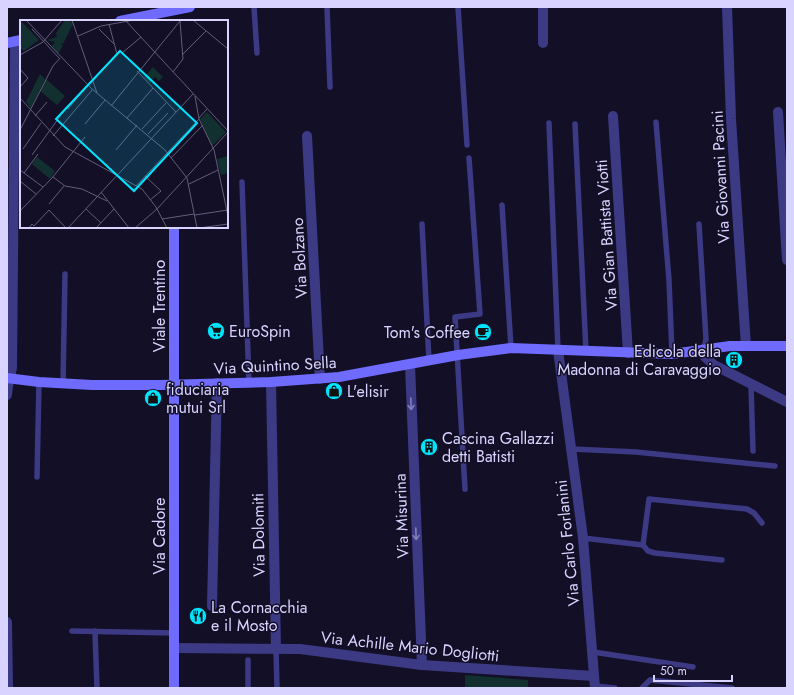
<svg xmlns="http://www.w3.org/2000/svg" width="794" height="695" font-family="Jost,sans-serif">
<style>
.green{fill:#12302f}
.lines{fill:none;stroke-linecap:round;stroke-linejoin:round}
.lane{stroke:#3d3a85;stroke-width:5.5}
.street{stroke:#3d3a85;stroke-width:10}
.secondary{stroke:#6f6bff;stroke-width:10}
.oneway{stroke:#837fbc}
.labels{text-anchor:middle;stroke-width:3;stroke-linejoin:round;paint-order:stroke}
.street-label{font-size:16px;fill:#d9d4ff;stroke:#130f26}
.poi-label{font-size:16px;fill:#d9d4ff;stroke:#130f26;text-anchor:start}
.inset-road{fill:none;stroke:#625e7d;stroke-width:1}
.view{fill:#00e5ff;fill-opacity:0.15;stroke:#00e5ff;stroke-width:2}
.inset-edge{fill:none;stroke:#d9d4ff;stroke-width:2}
</style>
<rect width="100%" height="100%" fill="#130f26"/>
<path class="green" d="M465,675l63,5v8h-63z"/>
<g class="lines">
<g class="lane">
<path d="M254,7l3,46"/>
<path d="M327,7l3,80"/>
<path d="M458,7l9,138"/>
<path d="M656,122l13,158 3,74"/>
<path d="M549,123l9,227"/>
<path d="M575,124l11,227"/>
<path d="M242,182l7,201"/>
<path d="M502,205l9,143"/>
<path d="M422,224l7,137"/>
<path d="M699,224l7,115 -2,10"/>
<path d="M63,384l2,-110"/>
<path d="M751,385l2,66"/>
<path d="M572,449l64,3 139,14"/>
<path d="M37,477l2,-95"/>
<path d="M465,489l-10,-172 25,-3 -11,-156"/>
<path d="M583,538l60,7 5,6 7,2 67,7"/>
<path d="M643,545l6,-46 98,10 7,4 8,10"/>
<path d="M72,631l102,2"/>
<path d="M95,631l2,57"/>
<path d="M276,649l1,39"/>
<path d="M593,652l100,15"/>
<path d="M248,660v28"/>
<path d="M595,686l20,2"/>
<path d="M642,688l8,-8 82,8"/>
</g>
<g class="street">
<path d="M727,7l4,112 15,227"/>
<path d="M543,43v-36"/>
<path d="M778,112l9,148"/>
<path d="M613,116l15,237"/>
<path d="M307,136l13,243"/>
<path d="M704,349l1,8 9,8 73,37"/>
<path d="M558,350l25,188 12,150"/>
<path d="M410,365l12,300"/>
<path d="M271,382l5,267"/>
<path d="M7,395l1,-9 4,-18 3,-327"/>
<path d="M212,606l5,-223"/>
<path d="M7,622l1,66"/>
<path d="M174,648l126,1 122,16 172,11"/>
</g>
<g class="secondary">
<path d="M120,21l70,-14"/>
<path d="M7,43l14,-3"/>
<path d="M7,378l32,4 53,3h69l110,-3 68,-5 119,-22 53,-7 161,6 58,-8h57"/>
<path d="M174,688v-461"/>
</g>
</g>
<defs><path id="oneway-shaft" d="M-6 0H5M1.5-3L5.5 0L1.5 3" fill="none" stroke-width="1.6" stroke-linecap="round" stroke-linejoin="round"/></defs>
<g class="oneway">
<use href="#oneway-shaft" transform="translate(411 404) rotate(88)"/>
<use href="#oneway-shaft" transform="translate(416 534) rotate(88)"/>
</g>
<defs>
<symbol id="supermarket-disc" viewBox="-11 -11 22 22"><circle r="9.5" fill="#00e5ff" stroke="#130f26"/><path d="M-6-5.5h2.5l.6 2H6L4.5 2H-2.5L-4.4-4H-6ZM-1.5 3.2a1.3 1.3 0 1 0 .1 0ZM3 3.2a1.3 1.3 0 1 0 .1 0Z" fill="#111"/></symbol>
<symbol id="cafe-disc" viewBox="-11 -11 22 22"><circle r="9.5" fill="#00e5ff" stroke="#130f26"/><path d="M-5.5-4.5H6V0H3Q3 3.5 0 3.5H-2.5Q-5.5 3.5-5.5 0ZM3-3.2v2h1.7v-2ZM-6 4.5H4V6H-6Z" fill="#111"/></symbol>
<symbol id="building-disc" viewBox="-11 -11 22 22"><circle r="9.5" fill="#00e5ff" stroke="#130f26"/><path d="M-4-6H4V6H1V3H-1V6H-4ZM-2.5-4.3h1.7v1.8h-1.7ZM.8-4.3h1.7v1.8H.8ZM-2.5-1h1.7V.8h-1.7ZM.8-1h1.7V.8H.8Z" fill="#111"/></symbol>
<symbol id="shop-disc" viewBox="-11 -11 22 22"><circle r="9.5" fill="#00e5ff" stroke="#130f26"/><path d="M-5-2.5h2.3a2.7 3.5 0 0 1 5.4 0H5L5.5 6h-11ZM-1.5-2.5h3a1.5 2.3 0 0 0-3 0Z" fill="#111"/></symbol>
<symbol id="restaurant-disc" viewBox="-11 -11 22 22"><circle r="9.5" fill="#00e5ff" stroke="#130f26"/><path d="M-5-6h1v4h1v-4h1v4h1v-4h1v5L-1.5 .5V6h-2V.5L-5-1ZM5-6V6H3V1.5H1.5Q1.5-4 5-6Z" fill="#111"/></symbol>
</defs>
<g fill-rule="evenodd">
<use href="#supermarket-disc" x="206" y="321" width="20" height="20"/>
<use href="#cafe-disc" x="473" y="322" width="20" height="20"/>
<use href="#building-disc" x="724" y="350" width="20" height="20"/>
<use href="#shop-disc" x="324" y="381" width="20" height="20"/>
<use href="#shop-disc" x="143" y="388" width="20" height="20"/>
<use href="#building-disc" x="419" y="437" width="20" height="20"/>
<use href="#restaurant-disc" x="188" y="606" width="20" height="20"/>
</g>
<g class="labels">
<g class="street-label">
<text transform="translate(720 177) rotate(-93)" y="6">Via Giovanni Pacini</text>
<text transform="translate(606 235) rotate(-94)" y="6">Via Gian Battista Viotti</text>
<text transform="translate(299 258) rotate(-93)" y="6">Via Bolzano</text>
<text transform="translate(159 306) rotate(-90)" y="6">Viale Trentino</text>
<text transform="translate(275 365) rotate(-3)" y="6">Via Quintino Sella</text>
<text transform="translate(401 516) rotate(-92)" y="6">Via Misurina</text>
<text transform="translate(258 535) rotate(-91)" y="6">Via Dolomiti</text>
<text transform="translate(159 536) rotate(-90)" y="6">Via Cadore</text>
<text transform="translate(567 543) rotate(-96)" y="6">Via Carlo Forlanini</text>
<text transform="translate(410 646) rotate(6)" y="6">Via Achille Mario Dogliotti</text>
</g>
<g class="poi-label">
<text x="229" y="337">EuroSpin</text>
<text x="470" y="338" text-anchor="end">Tom's Coffee</text>
<text x="721" y="357" text-anchor="end">Edicola della<tspan x="721" dy="18">Madonna di Caravaggio</tspan></text>
<text x="166" y="395">fiduciaria<tspan x="166" dy="18">mutui Srl</tspan></text>
<text x="347" y="397">L'elisir</text>
<text x="442" y="444">Cascina Gallazzi<tspan x="442" dy="18">detti Batisti</tspan></text>
<text x="211" y="613">La Cornacchia<tspan x="211" dy="18">e il Mosto</tspan></text>
</g>
</g>
<g transform="translate(20 20)">
<rect width="208" height="208" fill="#130f26"/>
<path d="M0,0l19,20 -15,11 -4,-3zM45,0h5l3,4 -10,20 -3,-1 3,2 -5,9 -6,-8 3,-4 -8,-2 10,-3 -1,-4zM133,47l10,10 -4,4 -4,-4 -5,6 -6,-6zM20,54l5,5 -14,29 -5,-6zM26,59l19,17 -8,9 -17,-14zM187,92l19,20 -14,14 -12,-27zM208,136v17l-7,2 -4,-16zM17,137l18,14 -5,8 -18,-15z" fill="#12302f"/>
<path class="inset-road" d="M6,0l66,69 73,61 22,28 10,50M52,0l25,73M105,0l103,111M173,0l35,29M89,4l8,30M12,9l28,30M79,9l15,15M58,16l23,-10 33,-6M102,33l19,-16M0,35l23,-13 19,-22M162,35l24,-24M0,49l8,9 -8,9M117,51l39,41M153,52l10,-13 -3,-38M175,76l4,23 15,31 14,66M0,78l45,49 77,42 14,18 11,21M91,86l69,-85M48,89l20,-24M15,96l12,-14M107,98l26,-30M179,98l8,-9M65,104l20,-24M122,109l24,-26M0,110l33,-64 7,-8M128,114l20,-21M33,116l40,-47M3,129l18,-26M96,130l21,-25M12,135l29,-40M151,138l32,-33M0,150l23,17M4,153l14,-19M125,156l16,15 -11,9M33,157l12,9 17,3 25,12M0,161l16,13M169,164l29,-14M116,166l63,-67M81,172l28,36M29,184l15,-18M66,189l15,14M0,191l32,-33 33,-41M175,195l33,-5M142,199l32,-5M9,208l3,-4 2,2 15,-16 17,18M48,208l125,-134M76,208l18,-19M115,208l22,-19 71,-77M179,208l29,-4"/>
<path class="view" d="M100,31l77,72 -63,68 -78,-72z"/>
<rect width="208" height="208" class="inset-edge"/>
</g>
<rect width="794" height="695" fill="none" stroke="#d9d4ff" stroke-width="16"/>
<path d="M654 675v6h78v-6" fill="none" stroke="#d9d4ff" stroke-width="2"/>
<text x="660" y="675" font-size="12" fill="#d9d4ff" stroke="#130f26" stroke-width="3" paint-order="stroke">50 m</text>
</svg>
